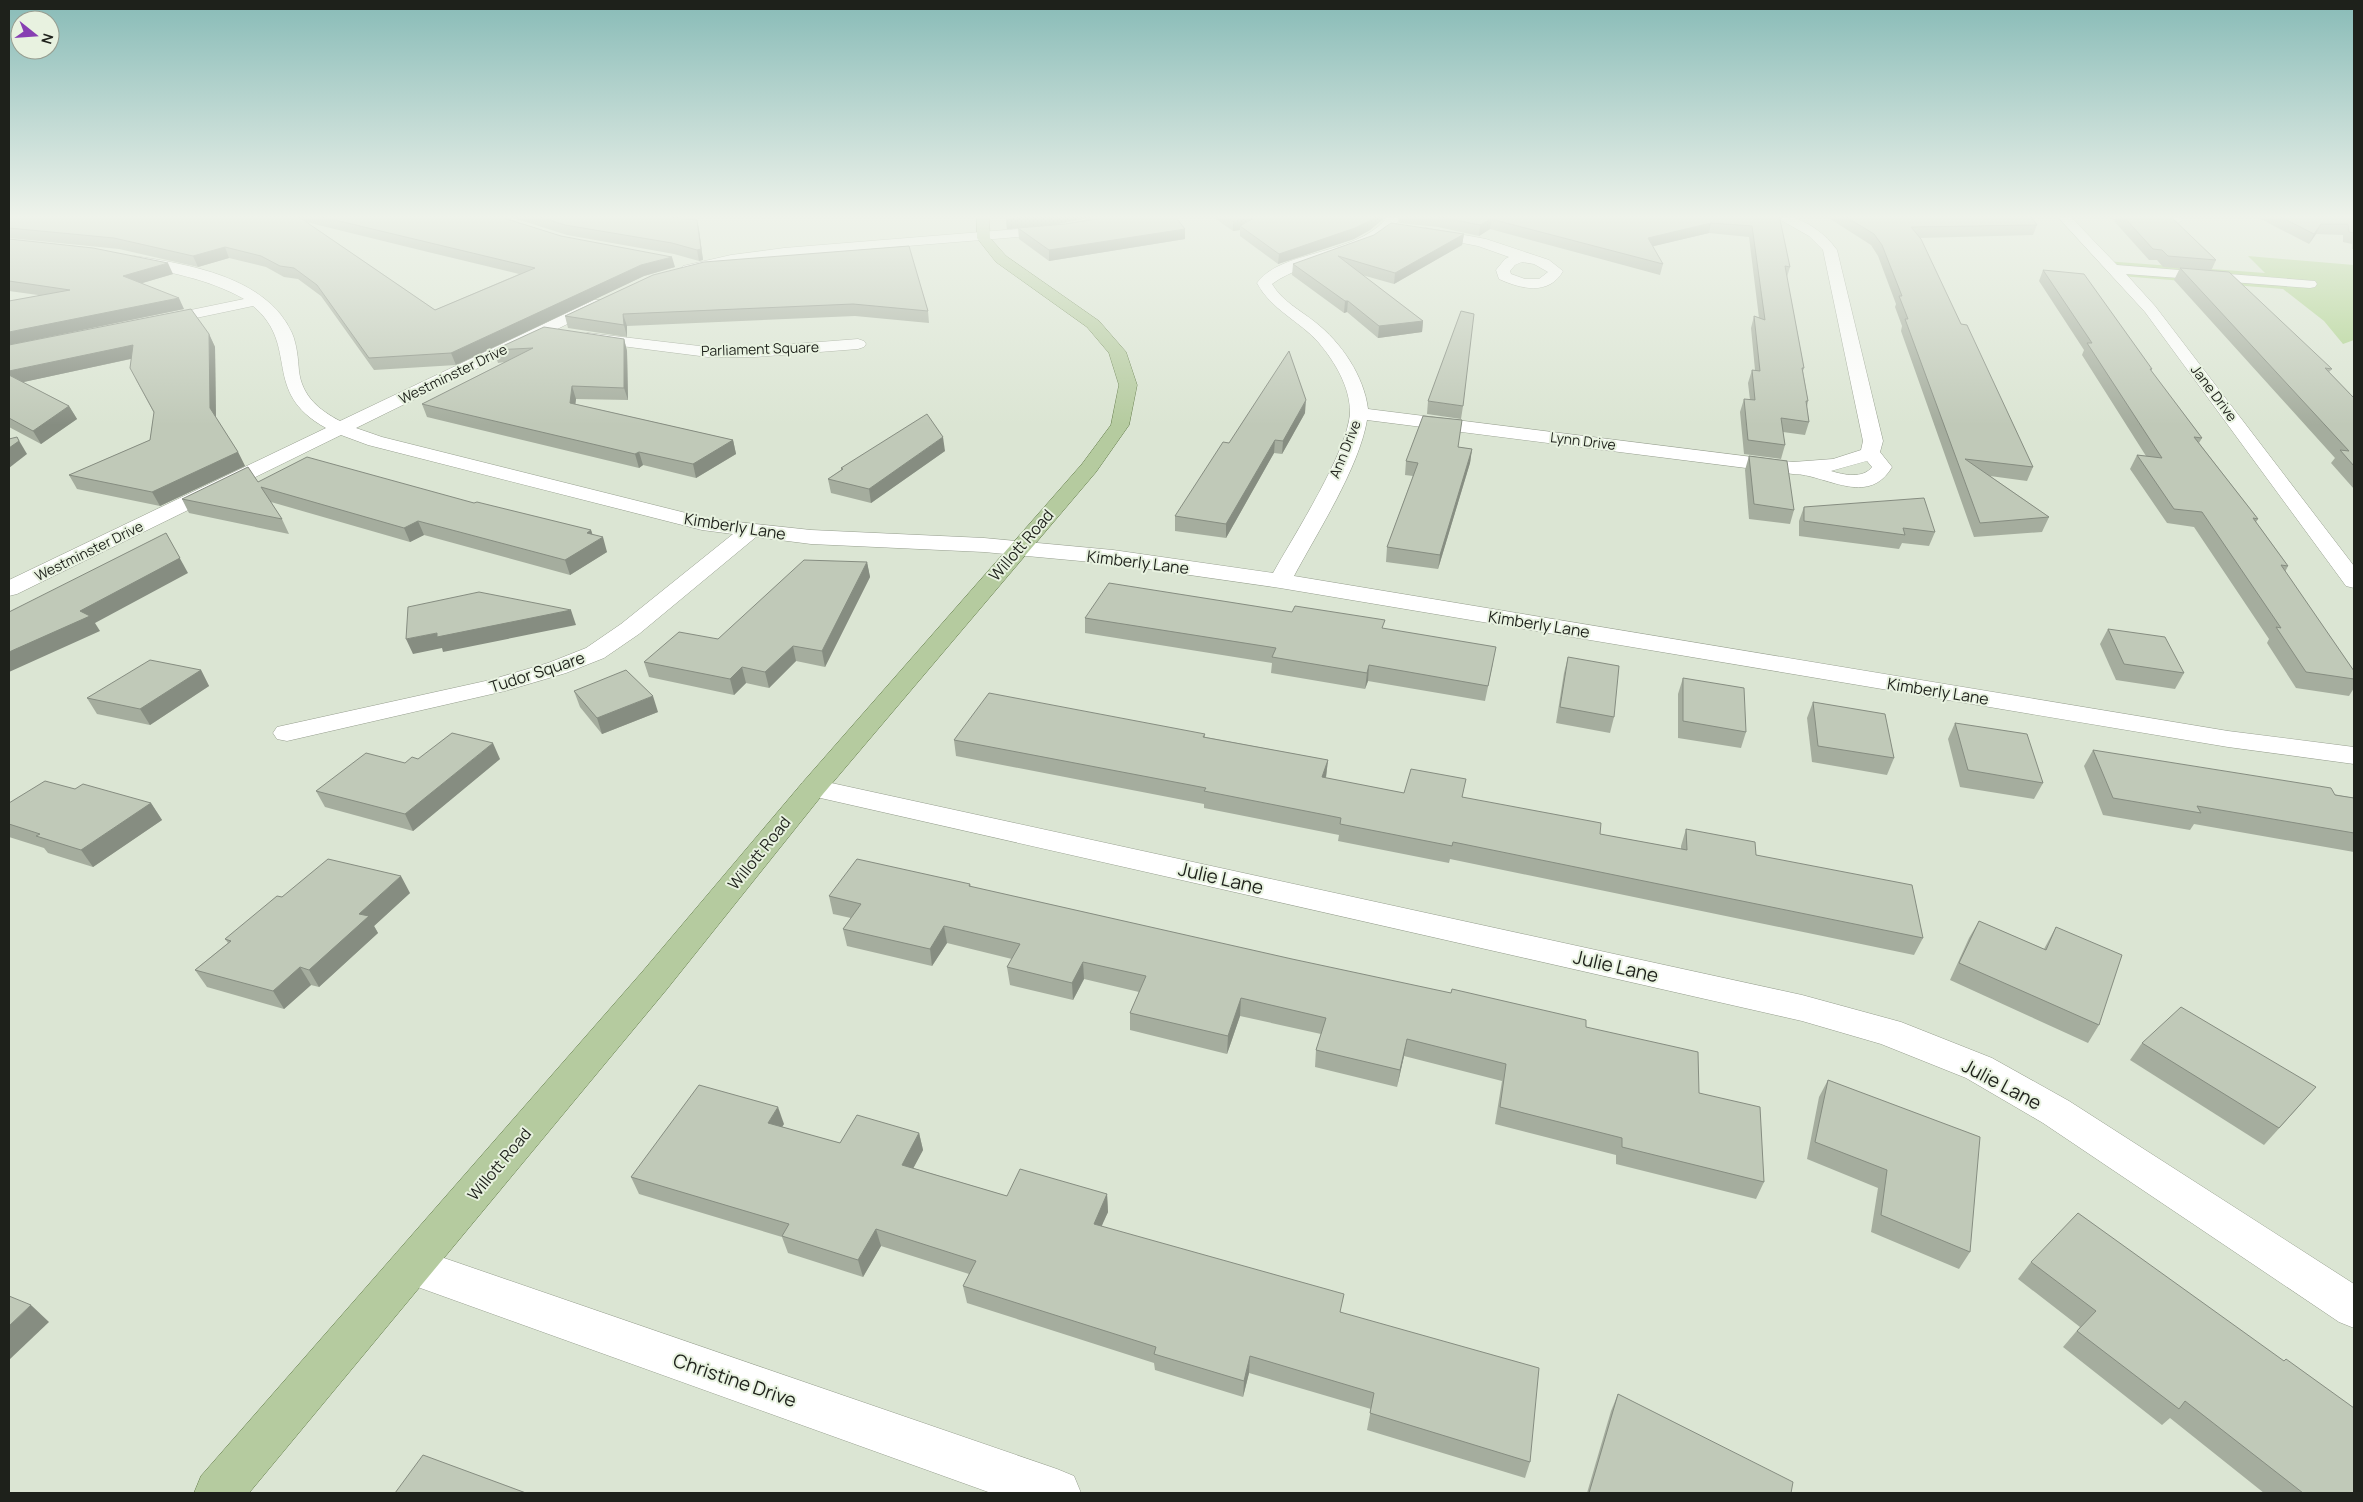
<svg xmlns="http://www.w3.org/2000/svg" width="2363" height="1502" font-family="Manrope,sans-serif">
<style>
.green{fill:#add18c}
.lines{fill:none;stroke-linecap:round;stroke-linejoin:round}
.minor-casing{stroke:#969e8e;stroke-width:1}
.major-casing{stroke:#607947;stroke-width:1}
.minor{fill:#fff;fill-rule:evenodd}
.major{fill:#b5cb9f;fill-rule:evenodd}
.wall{fill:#a5ad9e;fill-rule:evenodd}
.shaded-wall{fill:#868d81}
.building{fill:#c0c9b8;stroke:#868d81}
.labels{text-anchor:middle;stroke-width:4;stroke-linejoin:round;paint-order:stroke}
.far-street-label{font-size:14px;fill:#1e211b;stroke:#e8f2e0}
.street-label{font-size:16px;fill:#1e211b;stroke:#e8f2e0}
.near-street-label{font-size:19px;fill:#1e211b;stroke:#e8f2e0}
</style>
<rect width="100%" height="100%" fill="#dbe5d3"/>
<path class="green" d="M2248,256l106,9v75l-11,4 -19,-23 -41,-32 -162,-13 -16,-15 160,12z"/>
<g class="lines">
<defs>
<g id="minor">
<path d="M1106,215h17l-13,8 -43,10 -283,23 -53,7 -43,10 -7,-4 2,-3 48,-11 53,-7 283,-23z"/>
<path d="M1385,215h12l2,5c-29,41 -89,36 -127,64 10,17 28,26 43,38 26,20 49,54 53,87l425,53 40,-3 28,-9 2,-9 -40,-191 -14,-14 -37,-21c25,-1 50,14 65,35l46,191 -3,11 12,15c-24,41 -67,7 -99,7l-426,-54c-8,48 -50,113 -73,156l934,155 126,16v17l-126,-17 -948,-159 -167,-24 -129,-12 -173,-8 -55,-7 -117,97 -35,24 -38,15 -61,18 -218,50 -10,-2 -4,-6 4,-6 213,-47 58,-17 38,-15 35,-24 112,-90 -31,-4 -334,-85 -27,-10 -324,159 -8,2v-16l317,-152c-66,-36 -25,-82 -73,-122l-95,20 -6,-2 -2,-3 2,-3 92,-19c-37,-21 -75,-26 -115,-36l-2,-3 7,-4c54,8 133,21 158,77 5,12 6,25 7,38 3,25 20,39 41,50l254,-121h10l3,3 -3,3 -248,122 26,9 328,82 101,11 173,8 129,12 160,23c20,-36 76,-123 77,-161 0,-25 -15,-50 -31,-69 -19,-22 -48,-33 -62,-60 23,-33 96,-27 128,-63zM1867,461l5,6c-9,12 -28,8 -41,4z"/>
<path d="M2056,215h13l48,50 198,16 2,3 -2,3 -5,1 -184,-14 29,32 199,260v22l-8,-2 -201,-274z"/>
<path d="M2108,215c14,0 66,-4 75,5l-7,4 -62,-5z"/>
<path d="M1426,228l60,11 63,21 14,11c-14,25 -42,18 -64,8l-3,-9 9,-11 4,-2 -31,-11 -57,-11 -2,-3zM1522,262l12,2 14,8 -9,7h-14l-14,-5 -1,-3 5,-6z"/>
<path d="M588,333l120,14h47l103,-8 6,2 2,3 -2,3 -6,2 -103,8h-47l-126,-16 -2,-3 2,-3z"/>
<path d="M813,779l989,216 99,27 91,36 77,43 285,183v44l-15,-6 -296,-199 -77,-45 -85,-34 -79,-23 -999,-227 -4,-6 4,-6z"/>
<path d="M412,1247l645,222 17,7 7,17h-90l-579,-208 -15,-5 -6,-14 6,-14z"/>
</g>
<path id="major" d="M977,215h12l1,23 16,18 93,65 27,31 11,33 -8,40 -33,47 -273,322 -156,195 -418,504h-55l7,-17 442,-505 160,-189 279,-318 29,-39 8,-40 -10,-32 -22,-26 -91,-65 -19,-24z"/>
</defs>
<use href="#minor" class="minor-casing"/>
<use href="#major" class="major-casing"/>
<use href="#minor" class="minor"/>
<use href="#major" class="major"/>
</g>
<g class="wall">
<path d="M9,215h485l67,21 114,31 -31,9 -188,89 -82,5 -53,-74 -23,-17 -14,-2 -18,-10 -37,-9 -31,9 -79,-18 -110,-11zM306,222l122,30 91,22 -84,36z"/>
<path d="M504,215h150l43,5 2,10 4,30 -4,1 -25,-7 -107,-19z"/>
<path d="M1013,215h90l-54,11 136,3v10l-136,22 -30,-22 -1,-11 -11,1 -1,-10z"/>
<path d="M1210,215h174l-1,4 -13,11 -16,9 -76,25 -38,-28v-6l-7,1z"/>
<path d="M1399,215h380l11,52 -3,10 17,91 -1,3 5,30 -1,6 2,15 -4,13 -22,-3 2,13 -4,14 -37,-5 -4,-42 4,-13 6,1 -2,-17 4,-13h3l-4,-42 3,-12 5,2 -10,-81 -40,-4 -56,13 10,18 -3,11 -170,-46 -11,7 -41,-9 -39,-4 1,-5z"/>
<path d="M1824,215h206l7,10 -4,10 -114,3 42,86 72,143 -6,14 -37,-5 59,41 -7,15 -68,5 -73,-206 1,-5 -7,-19 1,-3 -18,-48 -7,-11z"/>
<path d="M2117,215h52l47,45 -5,11 -48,-4 -6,-7h-8l-35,-39z"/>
<path d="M2253,215h101v34h-2v-5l-9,-2v-7l-27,-1 -7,10z"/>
<path d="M1464,234l-2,11 -68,39 -32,-9 61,46 -1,11 -44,6 -31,-26 -3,1 -52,-38 1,-11z"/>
<path d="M9,239l164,35 -31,9 42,26 -175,36 29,-50 -29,-4z"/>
<path d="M2180,268l152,101 -3,3 25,26v91l-23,-26 4,-5 -161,-178z"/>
<path d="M2043,270l109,99 -1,2 51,67 -3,5 59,76 -2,3 32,44 -3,6 69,99v17l-5,8 -53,-8 -29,-45 2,-4 -75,-112 -27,-4 -37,-54 7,-14 9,1 -64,-101 2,-5 -45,-69z"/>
<path d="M653,275l275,36 1,12 -74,-7 -228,10v11l-59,-9 -3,-12z"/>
<path d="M209,334l6,13 1,71 22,34 7,14 -85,40 -83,-17 -8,-14 81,-35 4,-27 -18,-33 -5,-21 -108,23 46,24 8,13 -36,25 -32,-17v-82z"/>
<path d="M624,339l3,12 1,49 -52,-1 -1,5 158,36 3,14 -40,24 -53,-13 -4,3 -212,-51 -5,-13 83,-42 -7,1 -4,-13z"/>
<path d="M1428,401l35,5 -2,13 -34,-5z"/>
<path d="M1305,413l-23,41 -8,-1 -48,85 -51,-7v-15l54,-73z"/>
<path d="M1458,447l14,2 -2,14 -32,106 -52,-7 1,-15 26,-71 -8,-1 1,-14z"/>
<path d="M945,451l-74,52 -40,-10 -3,-14 13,-9v-2z"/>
<path d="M1749,456l45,54 -4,14 -41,-5 -4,-49z"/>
<path d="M258,482l216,21 117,27 1,4 15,18 -37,23 -146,-40 -14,7 -139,-40 11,17 7,15 -100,-21 -7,-14z"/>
<path d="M1804,507l131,25 -6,14 -27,-3 -3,6 -100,-13v-15z"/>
<path d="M867,562l3,15 -45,90 -29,-6 -27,27 -23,-5 -12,12 -85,-18 -5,-15 74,-23z"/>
<path d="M1085,618l299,11 109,34 -8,38 -117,-20 -3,8 -94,-16 1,-10 -187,-30z"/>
<path d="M2108,629l76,44 -9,16 -59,-9 -16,-36z"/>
<path d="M1568,657l46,60 -4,16 -54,-10 8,-50z"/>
<path d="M201,670l8,16 -59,39 -53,-11 -10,-16z"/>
<path d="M1683,678l63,54 -5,16 -63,-10v-44z"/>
<path d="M574,691l84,21 -56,22 -22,-27z"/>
<path d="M1813,702l81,56 -7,17 -75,-13 -5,-44z"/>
<path d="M1955,723l88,60 -9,16 -74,-12 -12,-48z"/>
<path d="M1205,734v3l123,23 -2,18 78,15 59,4 137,37 81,15v-3l5,-17 70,26 167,83 -9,17 -464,-96 -1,4 -111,-22 1,-6 -135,-27v-4l-248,-48 -2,-16z"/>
<path d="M2093,750l261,48v54l-160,-28 -4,6 -87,-15 -19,-49z"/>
<path d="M500,759l-87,72 -88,-24 -9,-16 89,-28z"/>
<path d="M9,803h142l11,17 -69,47 -45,-14 -4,-5 -35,-11z"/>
<path d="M970,884l1,3 615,140 113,66 65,89 -8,17 -140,-35v-9l-121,-31 7,-43 -98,-25 -7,31 -82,-20 1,-17 5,-16 -81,-18 -13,38 -97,-24v-17l9,-21 -55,-13 -11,21 -63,-15 -3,-18 5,-8 -65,-16 -15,23 -85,-20 -4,-17 8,-11 -18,-4 -4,-18z"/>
<path d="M410,893l-36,33 4,7 -59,54 -8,-2 -27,24 -77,-22 -12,-17 33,-27 -3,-4 57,-42z"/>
<path d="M1979,921l65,28 12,-22 43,98 -11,18 -138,-63 19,-42z"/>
<path d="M2142,1043l159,61 -37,41 -134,-85z"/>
<path d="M1828,1080l142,172 -11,17 -88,-37 7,-44 -71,-29 12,-62z"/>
<path d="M784,1124l-2,3 58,16 79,-10 4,17 -10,18 94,28 100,-2 1,18 -7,14 240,86 189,150 -5,16 -158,-48 4,-21 -122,-36 -6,24 -88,-27 -1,-7 -187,-60 -4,-17 6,-12 -88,-28 -18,31 -75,-24 -6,-16 -143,-43 -8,-17z"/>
<path d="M2031,1262l323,231h-90l-94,-75 -8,7 -99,-78 17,-20 -62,-48z"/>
<path d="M1618,1394l173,99h-204l24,-82z"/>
</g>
<g class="shaded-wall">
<path d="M1052,215h51l-56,11 -40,3 -1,-10z"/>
<path d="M1377,215h7l-1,4 -13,11 -16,9 -76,25 1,-10z"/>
<path d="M1254,218l-14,8v4l-7,1v-10z"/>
<path d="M1491,219l-1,10 -11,7 1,-11z"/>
<path d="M697,220l2,10 4,30 -4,1 -2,-11z"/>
<path d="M1711,223l-2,10 -63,15 2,-10z"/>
<path d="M2321,224l-5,10 -7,10 5,-10z"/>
<path d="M1185,229v10l-136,22v-11z"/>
<path d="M1464,234l-2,11 -68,39 1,-11z"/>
<path d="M225,247l4,11 -31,9 -5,-11z"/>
<path d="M672,257l3,10 -31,9 -188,89 -5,-12 190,-88z"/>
<path d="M168,263l5,11 -44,13 -6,-11z"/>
<path d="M179,298l5,11 -175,36v-13z"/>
<path d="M1345,301h3l-1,11 -3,1z"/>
<path d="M623,314l4,12v11l-3,-12z"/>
<path d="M1423,321l-1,11 -44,6 1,-12z"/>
<path d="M209,334l6,13 1,74 -6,-13z"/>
<path d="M624,339l3,12 1,49 -4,-12z"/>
<path d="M133,345l6,12 -129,28 -1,-3v-11z"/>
<path d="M572,386l4,13 -2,17 -4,-13z"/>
<path d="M1306,400l-1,13 -23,41 1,-13z"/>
<path d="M69,406l8,13 -36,25 -8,-13z"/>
<path d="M17,437l10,17 -18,14v-20z"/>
<path d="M943,437l2,14 -74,52 -2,-14z"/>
<path d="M733,440l3,14 -40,24 -3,-14z"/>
<path d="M1275,440l-1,13 -48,85v-14z"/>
<path d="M1472,449l-2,14 -32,106 2,-14z"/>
<path d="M238,452l7,14 -85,40 -8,-14z"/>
<path d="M639,452l4,13 -4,3 -4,-14z"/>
<path d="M418,521l6,14 -14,7 -6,-14z"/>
<path d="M591,530l4,12 8,-5 4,15 -37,23 -5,-15 22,-27z"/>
<path d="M166,533l22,40 -93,50 5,8 -91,41v-20l71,-41z"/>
<path d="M867,562l3,15 -45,90 -3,-16z"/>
<path d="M571,610l5,15 -133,27 -1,-4 -29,6 -7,-15 31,-6z"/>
<path d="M793,646l3,15 -27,27 -4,-16z"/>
<path d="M1369,665l-1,16 -3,8 2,-16z"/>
<path d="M742,667l4,16 -12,12 -4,-16z"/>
<path d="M201,670l8,16 -59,39 -10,-16z"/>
<path d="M653,696l5,16 -56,22 -5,-16z"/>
<path d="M493,743l7,16 -87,72 -8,-17z"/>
<path d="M1328,760l-2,16 -6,18 2,-17z"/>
<path d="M151,803l11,17 -69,47 -12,-17z"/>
<path d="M401,876l9,17 -36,33 4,7 -59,54 -10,-17 50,-56z"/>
<path d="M944,926l3,17 -15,23 -2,-17z"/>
<path d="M1083,962l1,17 -11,21 -1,-17z"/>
<path d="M300,967l11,18 -27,24 -11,-18z"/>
<path d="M1241,998l-1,18 -13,38 1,-18z"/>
<path d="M1407,1039l-3,17 -7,31 3,-17z"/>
<path d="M778,1107l6,17 -11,16 -5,-17z"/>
<path d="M919,1133l4,17 -17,32 -4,-17z"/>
<path d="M1107,1194l1,18 -13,29 -1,-17z"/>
<path d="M876,1229l5,17 -18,31 -5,-17z"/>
<path d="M31,1305l18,17 -40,38v-34z"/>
<path d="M1250,1356l-1,17 -6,24 1,-16z"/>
</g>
<g class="building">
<path d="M9,215h287l139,95 100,-42 -221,-53h180l67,21 111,21 -31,8 -190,88 -82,5 -52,-73 -23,-17 -14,-2 -19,-10 -36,-9 -32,9 -79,-18 -105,-10z"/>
<path d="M533,215h121l43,5 4,29 -4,1 -25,-7 -107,-18z"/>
<path d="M1013,215h39l-46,4z"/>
<path d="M1107,215h67l11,14 -136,21 -31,-22 47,-4 31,-5z"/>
<path d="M1225,215h152l-6,5 -16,8 -76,26 -39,-28 14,-8 -21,3z"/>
<path d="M1422,215h357l11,52 -5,-1 19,102h-2l6,33h-2l3,21 -28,-4 4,27 -37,-5 -4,-41 11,1 -3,-30 8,1 -6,-55 11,4 -13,-94 -41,-3 -63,15 15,26 -172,-45 -11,6 -40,-8z"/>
<path d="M1843,215h187l7,10 -126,2 10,12 40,85 6,1 66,142 -68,-8 84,58 -69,6 -75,-204h3l-9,-23h3l-20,-51 -8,-11z"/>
<path d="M2122,215h47l47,45 -48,-4 -6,-6 -9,-1z"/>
<path d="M2277,215h77v18l-5,-1 -1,-8h-27l-7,10z"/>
<path d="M1391,223l73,11 -69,39 -57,-17 85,65 -44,5 -31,-25h-3l-52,-37 81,-29z"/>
<path d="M9,239l84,9 75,15 -45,13 56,22 -170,34v-31l61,-11 -61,-9z"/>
<path d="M909,246l19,65 -75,-7 -230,10 1,11 -59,-9 88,-41 51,-13z"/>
<path d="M2180,268l49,4 103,97 -7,-1 29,30v68l-14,-16 9,1z"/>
<path d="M2043,270l41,4 68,95h-2l52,69 -8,-1 64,82 -5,-1 35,48 -7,-1 73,106v8l-48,-7 -30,-45 5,1 -79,-116 -28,-3 -37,-54 25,3 -75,-115h5z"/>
<path d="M191,309l18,25 1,74 28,44 -86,40 -83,-17 81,-35 4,-28 -24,-44 3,-23 -124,26v-26z"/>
<path d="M1461,311l13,3 -11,92 -35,-5z"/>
<path d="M544,327l80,12v49l-52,-2 -2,17 163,37 -40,24 -54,-12 -4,2 -213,-50 111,-56 -39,2z"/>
<path d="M1289,351l17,49 -23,41 -8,-1 -49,84 -51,-8 48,-74 6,1z"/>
<path d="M9,375l60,31 -36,25 -24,-13z"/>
<path d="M927,414l16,23 -74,52 -41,-10 15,-10 -2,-1z"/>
<path d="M1423,416l39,4 -4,27 14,2 -32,106 -53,-8 31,-84 -12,-2z"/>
<path d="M17,437l2,4 -10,7v-9z"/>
<path d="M1749,456l38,5 7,49 -40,-6z"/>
<path d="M307,457l167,46 3,-1 114,28 -4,3 16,4 -38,23 -147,-39 -14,7 -143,-41 21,32 -100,-20 66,-32 10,15z"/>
<path d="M1924,498l11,34 -32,-4 2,7 -101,-14v-14z"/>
<path d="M166,533l14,25 -100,53 10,5 -81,36v-40z"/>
<path d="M804,560l63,2 -45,89 -29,-5 -28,26 -23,-5 -12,12 -86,-17 35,-30 39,7z"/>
<path d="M1109,583l183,29 3,-6 90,14 -3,8 114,19 -8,39 -119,-21 -2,8 -95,-16 4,-9 -191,-30z"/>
<path d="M479,592l92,18 -134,27v-4l-31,6 2,-32z"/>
<path d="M2108,629l57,8 19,36 -60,-9z"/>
<path d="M1568,657l51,9 -5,51 -54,-10z"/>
<path d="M150,660l51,10 -61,39 -53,-11z"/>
<path d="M626,670l27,26 -56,22 -23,-27z"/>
<path d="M1683,678l61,10 2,44 -63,-11z"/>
<path d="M989,693l216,41 -2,3 125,23 -6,17 82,16 7,-24 55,10 -4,18 139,26 -1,11 87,16 -1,-21 69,13 1,13 156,30 11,53 -470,-96 -1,4 -112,-22 1,-6 -137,-27 2,-3 -252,-48z"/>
<path d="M1813,702l72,12 9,44 -76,-12z"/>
<path d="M1955,723l72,11 16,49 -75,-13z"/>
<path d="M452,733l41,10 -88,71 -89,-23 50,-38 39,10 7,-6 6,2z"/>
<path d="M2093,750l238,38 4,7 19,3v35l-157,-27 4,7 -88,-15z"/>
<path d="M45,781l30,8 8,-5 68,19 -70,47 -45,-14 4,-2 -31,-10v-21z"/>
<path d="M328,859l73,17 -42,38 10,2 -60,54 -9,-3 -27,24 -78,-21 36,-29 -6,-2 52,-43 5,1z"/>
<path d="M857,859l113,25 -1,2 323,73 159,34 1,-4 134,31v7l112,25 1,41 61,14 4,75 -142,-35v-9l-122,-31 6,-43 -99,-25 -7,31 -84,-20 10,-32 -85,-20 -13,38 -98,-23 16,-37 -63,-14 -11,21 -65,-16 13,-23 -76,-18 -14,23 -87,-20 18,-25 -32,-8z"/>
<path d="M1979,921l67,29 10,-23 66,28 -23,70 -140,-62z"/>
<path d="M2181,1007l135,80 -37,41 -137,-85z"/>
<path d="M1828,1080l152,57 -10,115 -89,-37 6,-45 -72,-28z"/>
<path d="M699,1085l79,22 -10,16 72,20 17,-28 62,18 -17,32 105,31 13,-27 87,25 -13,30 250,70 -4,18 199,56 -9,94 -160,-49 4,-20 -124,-37 -6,25 -90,-27 2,-7 -193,-61 13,-25 -100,-32 -18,31 -76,-24 7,-12 -158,-47z"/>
<path d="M2078,1213l206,148 2,-2 68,49v85h-51l-118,-92 -6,8 -102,-78 19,-20 -65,-49z"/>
<path d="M9,1296l22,9 -22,21z"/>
<path d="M1618,1394l175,88 -2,11h-202z"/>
<path d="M423,1455l103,38h-131z"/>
</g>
<linearGradient id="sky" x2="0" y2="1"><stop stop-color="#88bbb7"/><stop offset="0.51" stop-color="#eff3eb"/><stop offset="1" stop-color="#eff3eb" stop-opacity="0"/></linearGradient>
<rect width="2363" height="425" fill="url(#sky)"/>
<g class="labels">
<g class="far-street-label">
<text transform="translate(760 349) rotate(-2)" y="5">Parliament Square</text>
<text transform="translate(453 374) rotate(-26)" y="5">Westminster Drive</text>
<text transform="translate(2214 393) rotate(53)" y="5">Jane Drive</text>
<text transform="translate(1583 441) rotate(7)" y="5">Lynn Drive</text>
<text transform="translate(1345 449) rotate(-68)" y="5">Ann Drive</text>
<text transform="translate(89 551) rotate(-26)" y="5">Westminster Drive</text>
</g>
<g class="street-label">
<text transform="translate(735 526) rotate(9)" y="6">Kimberly Lane</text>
<text transform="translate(1021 545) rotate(-49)" y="6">Willott Road</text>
<text transform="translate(1138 562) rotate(7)" y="6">Kimberly Lane</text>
<text transform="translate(1539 624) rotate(9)" y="6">Kimberly Lane</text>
<text transform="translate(537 672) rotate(-18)" y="6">Tudor Square</text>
<text transform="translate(1938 691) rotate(9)" y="6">Kimberly Lane</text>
<text transform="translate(759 853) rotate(-51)" y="6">Willott Road</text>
<text transform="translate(499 1164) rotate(-50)" y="6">Willott Road</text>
</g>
<g class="near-street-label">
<text transform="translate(1221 878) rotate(13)" y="7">Julie Lane</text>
<text transform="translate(1616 966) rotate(13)" y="7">Julie Lane</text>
<text transform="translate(2002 1084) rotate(28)" y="7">Julie Lane</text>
<text transform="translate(735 1380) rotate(19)" y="7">Christine Drive</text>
</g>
</g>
<rect width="2363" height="1502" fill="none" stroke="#1e211b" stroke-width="20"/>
<g transform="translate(35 35) rotate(107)"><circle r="24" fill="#e8f2e0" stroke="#979e91"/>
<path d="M0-4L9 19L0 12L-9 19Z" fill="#873fb2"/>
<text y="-8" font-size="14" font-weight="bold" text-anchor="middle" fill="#1e211b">N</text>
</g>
</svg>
